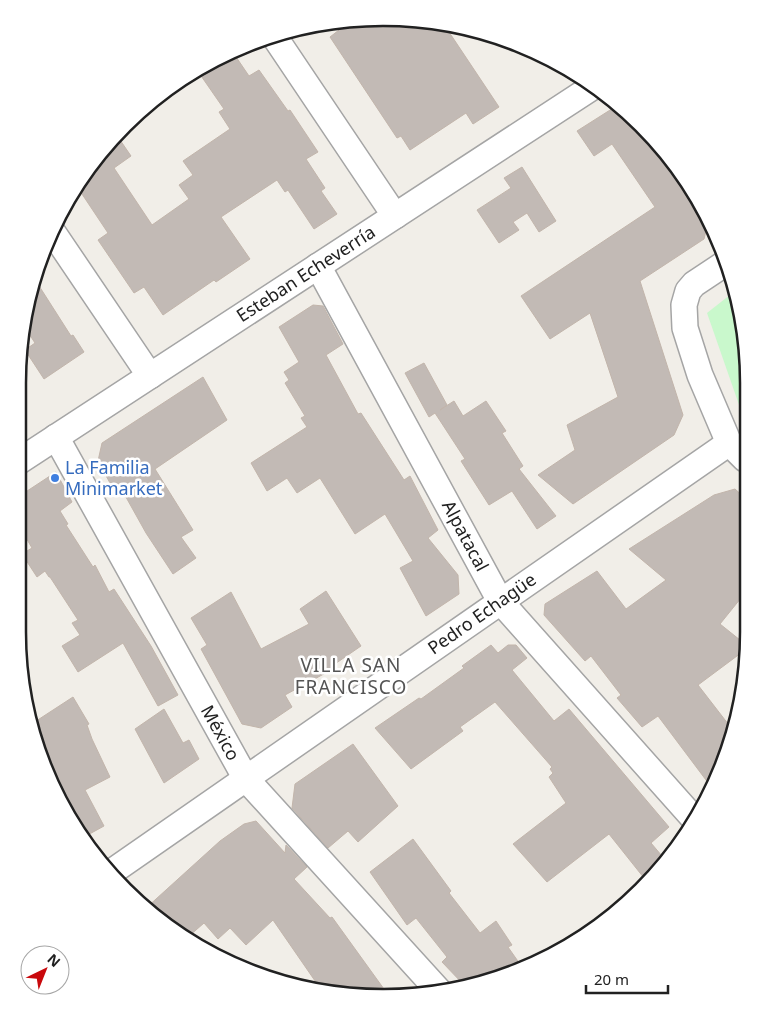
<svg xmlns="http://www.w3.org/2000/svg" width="766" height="1015" font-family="'Noto Sans',sans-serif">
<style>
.park{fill:#c9f8cc}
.building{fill:#c2bab5;stroke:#c2b5ab}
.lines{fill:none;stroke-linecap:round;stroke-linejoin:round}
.minor-casing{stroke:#a5a5a5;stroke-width:28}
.minor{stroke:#fff;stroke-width:25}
.shop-dot{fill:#3f7fe0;stroke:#fff;stroke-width:2}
.labels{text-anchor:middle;stroke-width:5;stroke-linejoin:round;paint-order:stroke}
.street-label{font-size:18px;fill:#212121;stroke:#fff}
.shop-label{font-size:18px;fill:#366cbe;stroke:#fff;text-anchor:start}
.neighbourhood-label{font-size:19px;letter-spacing:1px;fill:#545454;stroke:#fff}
.rim{fill:none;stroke:#212121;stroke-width:2.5}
</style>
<rect width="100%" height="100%" fill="#f1eee8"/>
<path class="park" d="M735,291l10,45v86l-38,-109z"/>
<g class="building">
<path d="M383,18l60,5 56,84 -26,17 -7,-11 -56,37 -9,-14 -4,2 -67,-101 9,-7 -6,-8z"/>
<path d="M232,51l17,25 10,-6 29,41 2,-1 28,42 -12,7 19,29 -4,3 16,23 -23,15 -26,-39 -3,2 -8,-12 -56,37 29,42 -34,23 -2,-2 -51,35 -19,-28 -10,6 -36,-53 10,-7 -28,-42 -4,2 -2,-2 19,-30 25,-24 13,19 -17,12 38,57 37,-26 -10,-14 14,-10 -10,-14 47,-32 -11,-17 5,-3 -27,-39z"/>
<path d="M618,105l23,19 46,56 21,43 -4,16 -64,42 43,134 -9,20 -101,69 -35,-29 37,-25 -8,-25 51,-28 -28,-84 -40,26 -29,-43 134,-89 -43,-63 -18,12 -17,-25z"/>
<path d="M522,167l34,54 -17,11 -12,-19 -14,9 6,8 -20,13 -22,-33 34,-22 -7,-10z"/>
<path d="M34,278l37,58 2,-1 11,17 -40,27 -19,-29 10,-7 -11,-17 6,-38z"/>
<path d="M313,305l10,1 20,38 -17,11 32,59 3,-1 43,67 6,-4 28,54 -10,8 30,37 1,19 -33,22 -26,-48 13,-7 -28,-47 -30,20 -35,-56 -23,15 -10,-15 -20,13 -16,-28 56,-36 -6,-9 4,-2 -20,-33 4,-3 -5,-8 15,-10 -20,-35z"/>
<path d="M424,363l23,42 -7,5 14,-9 9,15 23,-15 20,30 -4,2 21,33 -4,3 37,47 -19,13 -25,-38 -23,14 -28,-44 4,-2 -30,-46 -6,4 -24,-44z"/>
<path d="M203,377l24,43 -72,49 38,61 -12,7 15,21 -23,16 -27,-41 -24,-43 -6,4 -18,-33 4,-18z"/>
<path d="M56,472l16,30 -12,9 8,13 -2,1 27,42 2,-2 14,27 5,-3 37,57 27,49 -20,11 -35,-63 -45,29 -16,-26 18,-11 -8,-12 6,-3 -28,-43h-1l-4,-6 -8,6 -15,-23 10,-6 -14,-24v-27z"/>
<path d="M735,489l10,9v95l-25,31 25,20v6l-47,35 34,44 -11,43 -9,16 -54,-72 -16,11 -25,-29 4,-3 -30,-39 -6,5 -41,-46 1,-11 52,-33 29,38 40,-29 -37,-31 85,-54z"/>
<path d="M326,591l35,55 -29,20 1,3 -48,26 7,12 -31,21 -19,-4 -41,-75 6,-4 -16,-27 40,-26 30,57 48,-25 -9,-15z"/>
<path d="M491,645l7,8 10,-8h8l11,13 -15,12 42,51 15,-12 100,118 -18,16 11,13 -5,4 5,6 -14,17 -39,-49 -62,48 -34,-38 53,-41 -17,-26 4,-4 -3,-4 2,-2 -57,-65 -35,25 3,4 -52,38 -36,-41 44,-30 2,1 43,-31 -2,-2z"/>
<path d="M73,697l16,27 -2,1 5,14 18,38 -25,13 19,36 -20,11 -17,-22 -37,-90z"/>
<path d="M164,709l19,34 6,-3 10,19 -35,24 -29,-54z"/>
<path d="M353,744l45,62 -40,36 -10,-11 -20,17 -36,-40 3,-24z"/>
<path d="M256,821l29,32 1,-8 21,22 -13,12 36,39 2,-1 57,79 -67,-5 -49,-71 -27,25 -16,-17 -12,11 -14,-16 -16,14 -43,-28 75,-68 24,-17z"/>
<path d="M413,839l38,52 -2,2 31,40 16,-12 16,24 -4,2 14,20 -21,11 -37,7 -22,-23 5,-5 -31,-39 -9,7 -37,-53z"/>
</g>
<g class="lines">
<defs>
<g id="minor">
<path d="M274,36l121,180"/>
<path d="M52,231l98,145"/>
<path d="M727,262l-33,22 -6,7 -4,14 1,23 15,47 29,68 16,16"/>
<path d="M318,266l182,335 195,219"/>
<path d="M56,437l190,342 192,211"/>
<path d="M18,462l576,-376"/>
<path d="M113,871l616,-428"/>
</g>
</defs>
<use href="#minor" class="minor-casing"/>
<use href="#minor" class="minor"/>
</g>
<circle class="shop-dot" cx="55" cy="478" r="5"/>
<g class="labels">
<g class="street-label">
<text transform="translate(306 274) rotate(-33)" y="6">Esteban Echeverría</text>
<text transform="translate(465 536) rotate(62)" y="6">Alpatacal</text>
<text transform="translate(482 614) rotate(-35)" y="6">Pedro Echagüe</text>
<text transform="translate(220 733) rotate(61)" y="6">México</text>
</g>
<g class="shop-label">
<text x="65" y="474">La Familia<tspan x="65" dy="21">Minimarket</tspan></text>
</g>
<g class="neighbourhood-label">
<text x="351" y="672">VILLA SAN<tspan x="351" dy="22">FRANCISCO</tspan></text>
</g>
</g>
<path d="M0 0H766V1015H0ZM383 26H383A357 357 0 0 1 740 383V632A357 357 0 0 1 383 989H383A357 357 0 0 1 26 632V383A357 357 0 0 1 383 26Z" fill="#fff" fill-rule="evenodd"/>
<path class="rim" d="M383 26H383A357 357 0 0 1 740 383V632A357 357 0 0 1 383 989H383A357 357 0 0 1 26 632V383A357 357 0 0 1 383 26Z"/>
<g transform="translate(45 970) rotate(43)"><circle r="24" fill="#ffffff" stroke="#a6a6a6"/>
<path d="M0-4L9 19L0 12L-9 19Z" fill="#c9090c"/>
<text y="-8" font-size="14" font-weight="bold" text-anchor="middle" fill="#212121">N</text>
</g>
<path d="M586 985v8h82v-8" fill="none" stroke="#212121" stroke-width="2.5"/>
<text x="594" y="985" font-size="15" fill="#212121" stroke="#ffffff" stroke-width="4" paint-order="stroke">20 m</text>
</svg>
